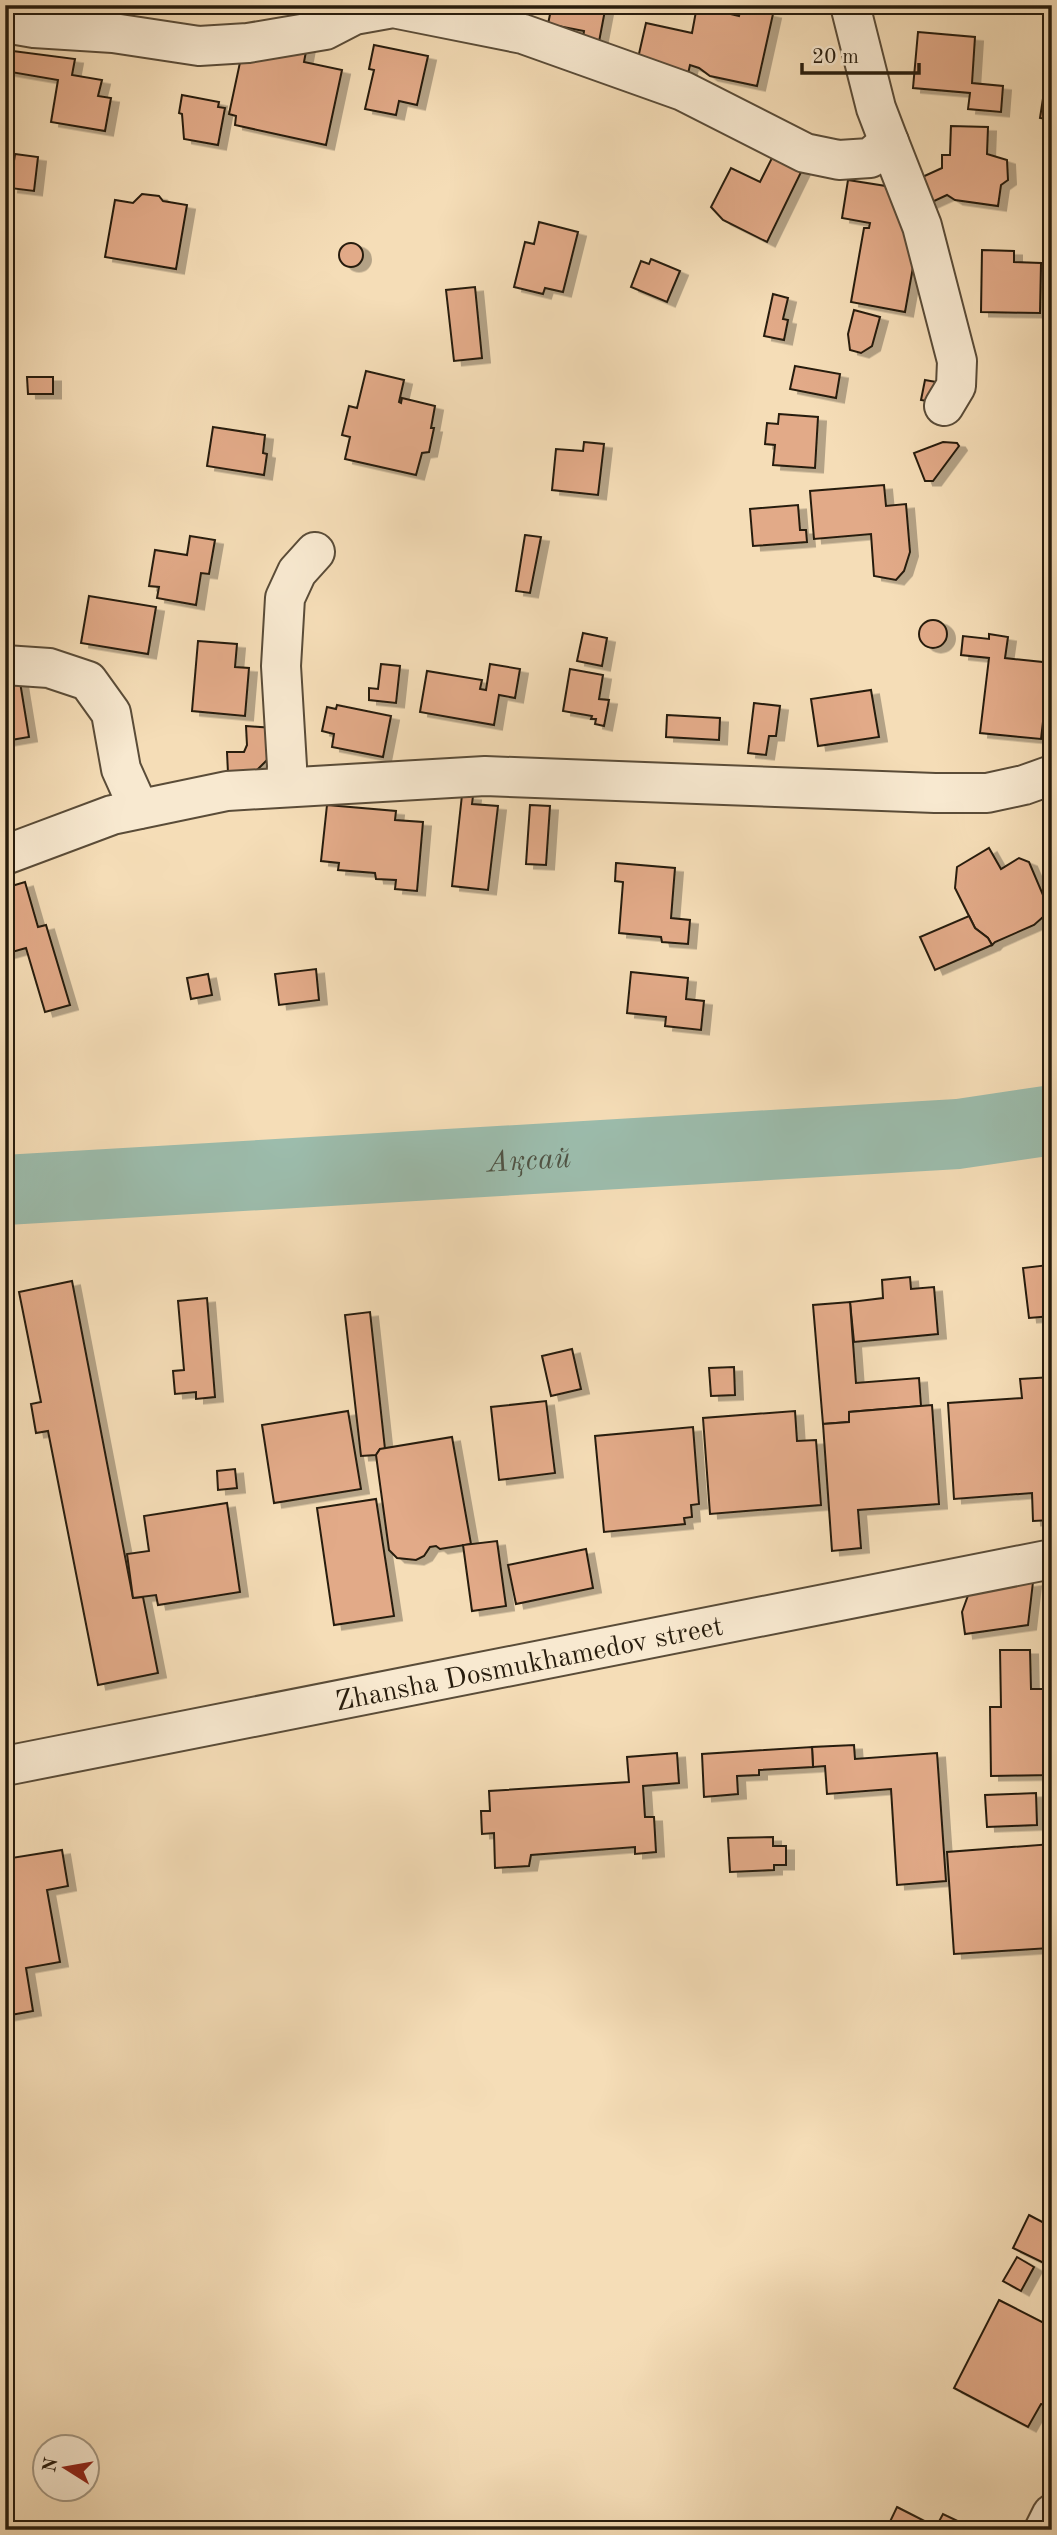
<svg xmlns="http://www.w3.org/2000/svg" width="1057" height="2535" font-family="'Old Standard TT',serif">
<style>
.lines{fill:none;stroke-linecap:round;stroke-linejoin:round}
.river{stroke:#9cbcac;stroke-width:70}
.building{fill:#e2aa88;stroke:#271c0d;stroke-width:2;filter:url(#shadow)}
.minor-casing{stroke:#5a4c38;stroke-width:42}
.tertiary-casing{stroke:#5a4c38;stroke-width:42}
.minor{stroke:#f8e9d0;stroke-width:38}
.tertiary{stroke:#f8e9d0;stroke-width:38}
.labels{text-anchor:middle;stroke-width:6;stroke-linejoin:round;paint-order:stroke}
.street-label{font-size:28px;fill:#271c0d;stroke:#f8e9d0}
.water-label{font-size:30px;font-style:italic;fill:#505445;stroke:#f8e9d0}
</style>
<defs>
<filter id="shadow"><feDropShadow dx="8" dy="4.5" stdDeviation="0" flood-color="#0004"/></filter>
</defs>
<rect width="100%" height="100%" fill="#f5ddb7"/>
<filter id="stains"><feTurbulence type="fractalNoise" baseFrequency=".00286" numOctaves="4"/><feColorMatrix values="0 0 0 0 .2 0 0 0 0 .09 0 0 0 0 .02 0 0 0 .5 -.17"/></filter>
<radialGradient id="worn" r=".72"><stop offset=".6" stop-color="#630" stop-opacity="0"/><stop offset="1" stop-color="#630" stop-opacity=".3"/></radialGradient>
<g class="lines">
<path class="river" id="s1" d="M5,1190l953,-56 94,-14"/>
</g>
<g class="building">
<path d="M57,5h38l-3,13 -36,-7z"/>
<path d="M487,5h22l-11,4z"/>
<path d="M552,5h54l-8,42 -16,-3 2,-13 -36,-7z"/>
<path d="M697,6l42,10 2,-9 32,7 -16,72 -47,-10 -11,-8 -9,-3 -3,13 -51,-11 10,-44 46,10z"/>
<path d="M918,32l57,5 -3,46 31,3 -2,26 -33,-3 2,-16 -57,-5z"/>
<path d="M308,41l-4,21 38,8 -16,75 -91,-20 1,-9 -7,-2 13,-61z"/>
<path d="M374,45l54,11 -11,49 -18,-4 -3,14 -31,-6 9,-39 -5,-1z"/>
<path d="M5,50l70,9 -3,16 30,5 -4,16 13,2 -6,33 -54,-9 7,-42 -53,-9z"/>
<path d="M1044,92l8,2v26l-12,-2z"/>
<path d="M182,95l37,7 -1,5 7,1 -7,37 -34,-6 -2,-25 -3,-1z"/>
<path d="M951,126l37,1 -1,27 20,6 1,20 -7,5 -3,21 -43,-6 -8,-5 -17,8 -10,-25 22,-10v-13h8z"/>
<path d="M776,150l29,14 -38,78 -44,-22 -12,-13 20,-39 29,14z"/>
<path d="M15,154l23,3 -4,34 -24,-3z"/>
<path d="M848,180l44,7 26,52 -13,73 -54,-10 13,-74h5l1,-5 -28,-5z"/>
<path d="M142,194l17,2 4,5 24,4 -11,64 -71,-12 10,-57 18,3z"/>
<path d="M539,222l39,10 -15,60 -18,-4 -2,6 -29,-7 11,-45 9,2z"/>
<circle cx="351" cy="255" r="12"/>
<path d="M982,250l32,1v11l27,1 -1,50 -59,-1z"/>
<path d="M651,259l29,12 -13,31 -36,-15 10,-26 8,3z"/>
<path d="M475,287l7,71 -28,3 -8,-71z"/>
<path d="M773,294l15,4 -5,21 5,1 -4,20 -20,-4z"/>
<path d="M854,310l26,7 -8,29 -11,7 -11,-3 -2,-16z"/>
<path d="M795,366l45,8 -4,24 -46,-9z"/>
<path d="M366,371l38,9 -5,22 2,1 1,-5 33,8 -4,22h3l-5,24 -7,1 -6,22 -71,-16 5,-22 -8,-2 7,-29 8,2z"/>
<path d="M27,377h26v17h-25z"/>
<path d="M925,380l17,3 -4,20 -17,-3z"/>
<path d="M779,414l39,3 -3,51 -42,-3 2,-20 -10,-1 2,-21 11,1z"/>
<path d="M213,427l52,8 -2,18 4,1 -3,21 -57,-9z"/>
<path d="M584,442l20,2 -6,51 -46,-5 4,-41 27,2z"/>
<path d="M943,442l14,1 2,3 -26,35h-8l-11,-28z"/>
<path d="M884,485l2,21 20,-2 4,48 -6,19 -8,9 -22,-4 -3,-42 -57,5 -4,-48z"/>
<path d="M798,505l2,25h6l1,12 -54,4 -3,-37z"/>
<path d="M525,535l16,2 -11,56 -14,-2z"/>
<path d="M190,536l25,4 -6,34 -8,-1 -5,32 -39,-7 2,-11 -10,-1 6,-36 32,5z"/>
<path d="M89,596l67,11 -8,47 -67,-11z"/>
<circle cx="933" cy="634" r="14"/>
<path d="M583,633l24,5 -5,28 -25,-5z"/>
<path d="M989,634l19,3 -3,21 47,5v51l-8,-1 -3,26 -61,-6 9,-75 -28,-3 2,-19 26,3z"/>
<path d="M198,641l39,3 -2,23 14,1 -4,48 -53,-5z"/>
<path d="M381,664l19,2 -4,37 -27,-3v-12l9,1z"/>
<path d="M490,664l30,5 -5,29 -16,-3 -5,30 -74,-13 7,-41 55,9 -2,9 6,1z"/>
<path d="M570,669l33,6 -4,24 10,1 -5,26 -9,-2 1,-5h-5l1,-3 -29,-5z"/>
<path d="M20,682l9,55 -24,4v-56z"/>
<path d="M871,690l8,47 -61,9 -7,-47z"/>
<path d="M754,703l26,3 -4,30h-7l-3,19 -18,-2z"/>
<path d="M337,705l54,11 -8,41 -51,-10 2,-13 -12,-3 5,-24 9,2z"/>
<path d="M667,715l53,3 -1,22 -53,-3z"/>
<path d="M246,726l28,2 -3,28 -14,14 -29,3 -1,-21h17l3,-7z"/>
<path d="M462,795l11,1 -1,8 26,2 -10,84 -36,-4z"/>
<path d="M327,805l69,6 -1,9 28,2 -6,69 -22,-2 1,-9 -20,-1 -1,-6 -37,-3 1,-7 -18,-2z"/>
<path d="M530,805l20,1 -4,59 -20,-1z"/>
<path d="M989,848l12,21 18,-11 10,4 17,40 -3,15 -9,8 -39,17 -3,3 -4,-7 -13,-10 -20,-40 2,-21z"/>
<path d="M616,863l59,5 -4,50 19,2 -2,24 -26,-2 -1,-5 -42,-4 4,-51 -8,-1z"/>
<path d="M25,882l13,45 8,-2 24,80 -25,7 -19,-64 -21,6v-66z"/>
<path d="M969,916l6,12 13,10 4,7 -57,25 -15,-33z"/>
<path d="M316,969l3,31 -40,5 -4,-31z"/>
<path d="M631,972l57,6 -2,21 18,2 -3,29 -36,-4 1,-9 -39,-4z"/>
<path d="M208,974l4,21 -21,4 -4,-21z"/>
<path d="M1048,1265l4,51 -23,2 -6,-50z"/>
<path d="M910,1277l1,12 23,-2 4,47 -84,8 -4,-40 33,-4 -1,-18z"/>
<path d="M72,1281l61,317 10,-1 15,76 -60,12 -50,-254 -12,2 -5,-29 10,-2 -22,-110z"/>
<path d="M207,1298l8,99 -19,2v-7l-21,2 -2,-23 11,-1 -6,-69z"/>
<path d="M850,1302l6,81 63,-5 2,28 -72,6v10l-26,2 -10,-119z"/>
<path d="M370,1312l15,137h-5l-4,6 -15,1 -16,-141z"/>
<path d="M572,1349l9,40 -30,7 -9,-40z"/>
<path d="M734,1367l1,28 -24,1 -2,-28z"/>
<path d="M1052,1377v143l-19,1 -1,-28 -78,6 -6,-96 74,-5 -2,-19z"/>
<path d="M546,1401l9,72 -56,7 -8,-73z"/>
<path d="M932,1405l7,99 -81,6 3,38 -29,3 -9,-127 26,-2v-10z"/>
<path d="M348,1411l13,78 -87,14 -12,-78z"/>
<path d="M795,1411l2,30 19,-1 5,65 -111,9 -7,-96z"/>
<path d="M693,1427l6,77 -8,1 1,12 -8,1 1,6 -81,8 -9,-96z"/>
<path d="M452,1437l19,107 -31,5 -4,-3 -6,1 -6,9 -8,4 -19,-2 -8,-8 -13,-95 4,-6z"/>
<path d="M235,1469l2,19 -19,2 -1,-19z"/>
<path d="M376,1499l18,117 -60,9 -17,-117z"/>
<path d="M227,1503l13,89 -82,13 -2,-10 -23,3 -6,-44 22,-3 -5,-35z"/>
<path d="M497,1541l9,65 -34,5 -9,-66z"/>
<path d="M586,1549l7,39 -77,16 -8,-39z"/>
<path d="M1033,1582l-5,43 -63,9 -3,-22 8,-22z"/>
<path d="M1000,1650h30l1,39h21v86l-61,1 -1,-69h11z"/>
<path d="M854,1745l1,14 82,-6 9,128 -49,4 -6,-96 -64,5 -2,-28 -12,1 -1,-20z"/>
<path d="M812,1747l1,20 -54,3v5l-22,1 1,18 -34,3 -2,-43z"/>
<path d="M677,1753l2,30 -36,3 2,31h9l2,35 -21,2v-7l-104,8 -2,11 -34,2 -1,-35 -12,1 -1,-23h9l-1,-20 140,-9 -2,-25z"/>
<path d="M1036,1793l1,32 -50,2 -2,-32z"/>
<path d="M773,1837v9h13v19h-12v5l-44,2 -2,-34z"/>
<path d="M1052,1844v112h-3v-8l-95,6 -7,-102z"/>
<path d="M62,1850l6,36 -21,4 13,72 -34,6 7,43 -28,5v-157z"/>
<path d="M1029,2215l23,12v40l-39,-19z"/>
<path d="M1017,2257l17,10 -13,24 -18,-10z"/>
<path d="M999,2300l53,27v74l-2,4 -9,-1 -13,23 -74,-39z"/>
<path d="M897,2507l39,20 7,-13 23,11 -3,5h-77z"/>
</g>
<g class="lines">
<defs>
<g id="minor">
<path d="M850,5l26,103 13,34"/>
<path d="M5,23l29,5 79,5 86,13 49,-3 77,-13 29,-15 39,-7 130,26 160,57 122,62 34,7 31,-2 19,-16 33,84 35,135 -1,25 -12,20"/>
<path d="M5,665l44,3 39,13 23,32 10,56 18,40"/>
<path d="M286,787l1,-21 -6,-100 4,-68 12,-26 18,-20"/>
<path d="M5,855l107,-40 115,-24 258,-15 450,17h52l37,-8 28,-10"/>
<path d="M1044,2530l8,-16"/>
</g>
<g id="tertiary">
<path id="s2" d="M5,1766l1047,-207"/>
</g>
</defs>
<use href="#minor" class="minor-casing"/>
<use href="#tertiary" class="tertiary-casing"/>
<use href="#minor" class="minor"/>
<use href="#tertiary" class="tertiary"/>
</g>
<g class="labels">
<g class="street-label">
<text dy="10" stroke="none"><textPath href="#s2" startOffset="534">Zhansha Dosmukhamedov street</textPath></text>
</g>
<g class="water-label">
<text dy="10" stroke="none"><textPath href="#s1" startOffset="525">Ақсай</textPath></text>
</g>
</g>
<rect width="1057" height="2535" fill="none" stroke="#f5ddb7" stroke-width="28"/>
<rect x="7" y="7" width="1043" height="2521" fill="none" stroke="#271c0d" stroke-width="3.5"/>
<rect x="14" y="14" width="1029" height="2507" fill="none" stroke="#271c0d" stroke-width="2"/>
<g transform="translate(66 2468) rotate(281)"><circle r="33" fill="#f8e9d0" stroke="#a49782" stroke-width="2"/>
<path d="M0-5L12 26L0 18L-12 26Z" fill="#8f2418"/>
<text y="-10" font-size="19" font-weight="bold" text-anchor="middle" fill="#271c0d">N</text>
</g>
<path d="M802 63v10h117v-10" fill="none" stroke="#271c0d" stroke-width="3.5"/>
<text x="812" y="63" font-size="21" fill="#271c0d" stroke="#f8e9d0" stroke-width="5" paint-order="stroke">20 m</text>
<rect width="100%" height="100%" filter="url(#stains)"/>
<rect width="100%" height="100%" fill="url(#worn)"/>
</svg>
